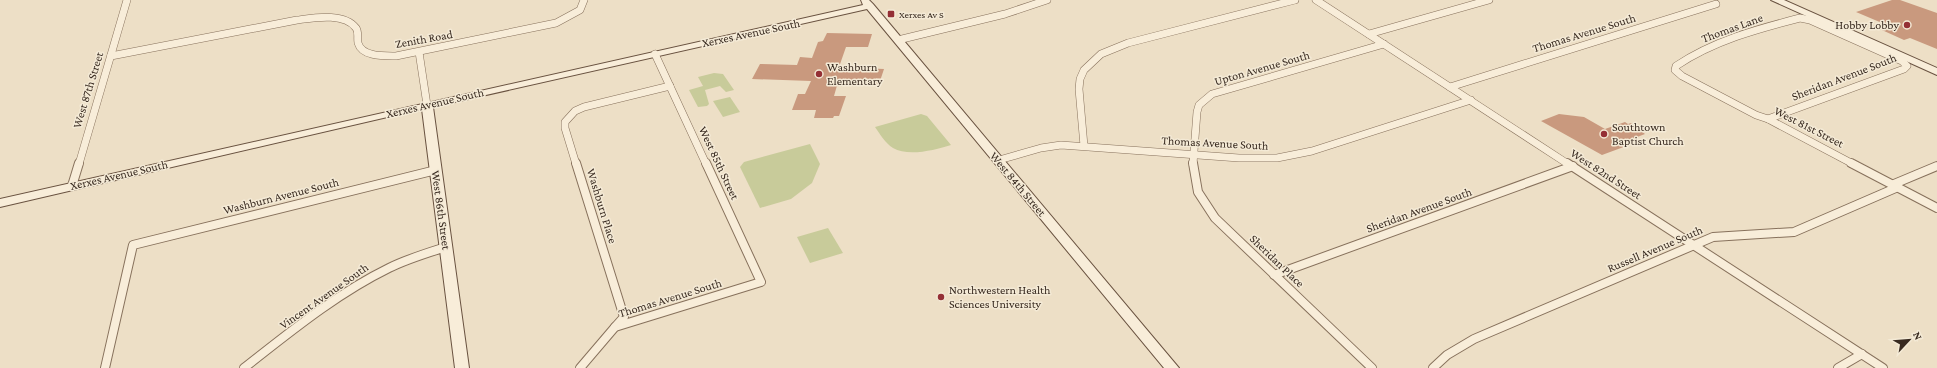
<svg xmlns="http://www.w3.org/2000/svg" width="1937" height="368" font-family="'Crimson Pro',serif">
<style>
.green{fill:#c8cb9a}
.building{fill:#c9997e}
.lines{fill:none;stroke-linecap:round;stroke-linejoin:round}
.street-far1-casing{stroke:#87715c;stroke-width:8}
.street-casing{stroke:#87715c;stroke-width:10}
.secondary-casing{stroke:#695240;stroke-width:2}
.street-far1{stroke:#f8edd9;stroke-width:7}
.street{stroke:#f8edd9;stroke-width:8}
.secondary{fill:#f8edd9;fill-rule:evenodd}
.poi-dot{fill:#942f35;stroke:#f4ead6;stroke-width:1.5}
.labels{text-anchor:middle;stroke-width:3;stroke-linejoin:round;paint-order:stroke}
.far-poi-label{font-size:10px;fill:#382a20;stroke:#f4ead6;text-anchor:start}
.poi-label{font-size:12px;fill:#382a20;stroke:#f4ead6;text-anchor:start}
.street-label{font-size:12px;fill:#382a20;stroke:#f4ead6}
</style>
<rect width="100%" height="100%" fill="#eddfc6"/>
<g class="green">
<path d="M714,73l9,1 11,16 -8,2 -6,-6 -15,4 4,14 -2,2 -9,1 -9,-17 14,-4 -5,-9z"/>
<path d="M730,97l10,15 -17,5 -10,-16z"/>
<path d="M921,114l6,2 24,29c-16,5 -43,12 -58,3 -8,-5 -13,-14 -18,-21z"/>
<path d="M810,144l10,20 -8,19 -21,16 -31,9 -20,-41 4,-5z"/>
<path d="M828,228l15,25 -33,10 -13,-26z"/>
</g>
<g class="building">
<path d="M1892,0h8l37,13v36l-27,-11 -6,2 -31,-14 9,-3 -26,-11z"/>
<path d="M827,33l45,1 -4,13h-22l-7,20 45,2 -5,15 -41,-2 -4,14h12l-7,20h-5l-1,2h-19l2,-8h-24l6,-16h7l6,-13 -59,-2 8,-15 37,1 3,-8 12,1 6,-16 5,-1z"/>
<path d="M1559,114l25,3 21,12 20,-7 3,2 3,-1 14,11 -21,8 5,3 -27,10 -61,-34z"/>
</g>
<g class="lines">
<defs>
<g id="street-far1">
<path d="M1316,0l252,164"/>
<path d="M1800,18l10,2 92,41 5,5 -3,3 -136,50 -12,-4 -74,-39 -7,-6 1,-4c37,-25 81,-37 124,-48z"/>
<path d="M1369,34l120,-34"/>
<path d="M898,40l107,-26 42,-14"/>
<path d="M419,52l8,53"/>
<path d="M655,54l51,110"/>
<path d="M111,56l186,-36c16,-2 47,-8 59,8 3,4 1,10 2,15 4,14 26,13 38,13l160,-33 24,-13 4,-10"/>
<path d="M1450,87l266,-83"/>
<path d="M1768,119l85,45"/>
<path d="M1084,146l-5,-57 1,-10 4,-9 17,-16 27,-11 167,-43"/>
<path d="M999,160l42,-12 20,-3 178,13h38l35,-7 159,-51"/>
<path d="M79,164l48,-164"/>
<path d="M576,164l-11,-36v-6l10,-11 9,-4 86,-21"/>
<path d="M1193,164l4,-52 2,-7 13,-11 172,-50"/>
</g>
<g id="street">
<path d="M576,163l48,154 -9,10"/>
<path d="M1193,163l5,29 17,26 157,150"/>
<path d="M1567,163l316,205"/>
<path d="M1851,163l86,45"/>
<path d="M1894,184l43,-18"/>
<path d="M72,186l7,-23"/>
<path d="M1274,275l299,-109"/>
<path d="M105,368l28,-123 303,-75"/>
<path d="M244,368c46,-36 92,-74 145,-100 18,-9 38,-15 57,-21"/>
<path d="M580,368l35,-41 146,-45 -55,-119"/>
<path d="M1433,368l14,-13 27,-16 239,-102 81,-5 104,-45"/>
<path d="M1838,368l24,-14"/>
</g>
<g id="secondary">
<path d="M861,0h8l4,4 306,364h-15l-297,-359 -434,98 36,261h-14l-33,-259 -422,98v-8l863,-194z"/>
<path d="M1771,0h13l153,68v7z"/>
</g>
</defs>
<use href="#street-far1" class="street-far1-casing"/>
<use href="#street" class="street-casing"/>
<use href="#secondary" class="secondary-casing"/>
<use href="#street-far1" class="street-far1"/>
<use href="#street" class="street"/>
<use href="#secondary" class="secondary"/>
</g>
<g class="poi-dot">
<rect x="887" y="10" width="8" height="8" rx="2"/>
<circle cx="1907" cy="25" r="4"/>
<circle cx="819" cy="74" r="4"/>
<circle cx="1604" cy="134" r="4"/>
<circle cx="941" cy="297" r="4"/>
</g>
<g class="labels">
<g class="far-poi-label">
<text x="899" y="18">Xerxes Av S</text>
</g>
<g class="poi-label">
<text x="1899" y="29" text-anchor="end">Hobby Lobby</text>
<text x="827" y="71">Washburn<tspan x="827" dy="14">Elementary</tspan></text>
<text x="1612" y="131">Southtown<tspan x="1612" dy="14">Baptist Church</tspan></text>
<text x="949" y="294">Northwestern Health<tspan x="949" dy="14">Sciences University</tspan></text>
</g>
<g class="street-label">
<text transform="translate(1732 28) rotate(-20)" y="4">Thomas Lane</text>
<text transform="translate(751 33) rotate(-12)" y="4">Xerxes Avenue South</text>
<text transform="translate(1584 33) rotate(-17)" y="4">Thomas Avenue South</text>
<text transform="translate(424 39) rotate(-10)" y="4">Zenith Road</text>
<text transform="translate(1262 68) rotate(-16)" y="4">Upton Avenue South</text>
<text transform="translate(1844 77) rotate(-21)" y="4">Sheridan Avenue South</text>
<text transform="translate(88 90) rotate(-73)" y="4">West 87th Street</text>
<text transform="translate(435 103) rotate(-13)" y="4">Xerxes Avenue South</text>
<text transform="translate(1809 127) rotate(27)" y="4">West 81st Street</text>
<text transform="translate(1215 143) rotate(3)" y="4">Thomas Avenue South</text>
<text transform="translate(719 163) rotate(65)" y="4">West 85th Street</text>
<text transform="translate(1606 174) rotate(33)" y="4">West 82nd Street</text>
<text transform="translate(119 175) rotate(-13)" y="4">Xerxes Avenue South</text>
<text transform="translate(1018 184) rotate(50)" y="4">West 84th Street</text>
<text transform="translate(281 196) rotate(-14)" y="4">Washburn Avenue South</text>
<text transform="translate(602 206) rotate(73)" y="4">Washburn Place</text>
<text transform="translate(441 210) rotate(82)" y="4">West 86th Street</text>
<text transform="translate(1419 210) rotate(-20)" y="4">Sheridan Avenue South</text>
<text transform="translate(1655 249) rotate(-23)" y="4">Russell Avenue South</text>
<text transform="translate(1277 261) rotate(44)" y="4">Sheridan Place</text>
<text transform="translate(324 296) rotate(-35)" y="4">Vincent Avenue South</text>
<text transform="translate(670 298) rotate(-17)" y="4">Thomas Avenue South</text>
</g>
</g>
<g transform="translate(1909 340) rotate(64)" stroke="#f4ead6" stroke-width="3" paint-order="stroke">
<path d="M0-3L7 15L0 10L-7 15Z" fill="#382a20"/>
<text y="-6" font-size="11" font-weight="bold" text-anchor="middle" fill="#382a20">N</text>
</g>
</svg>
